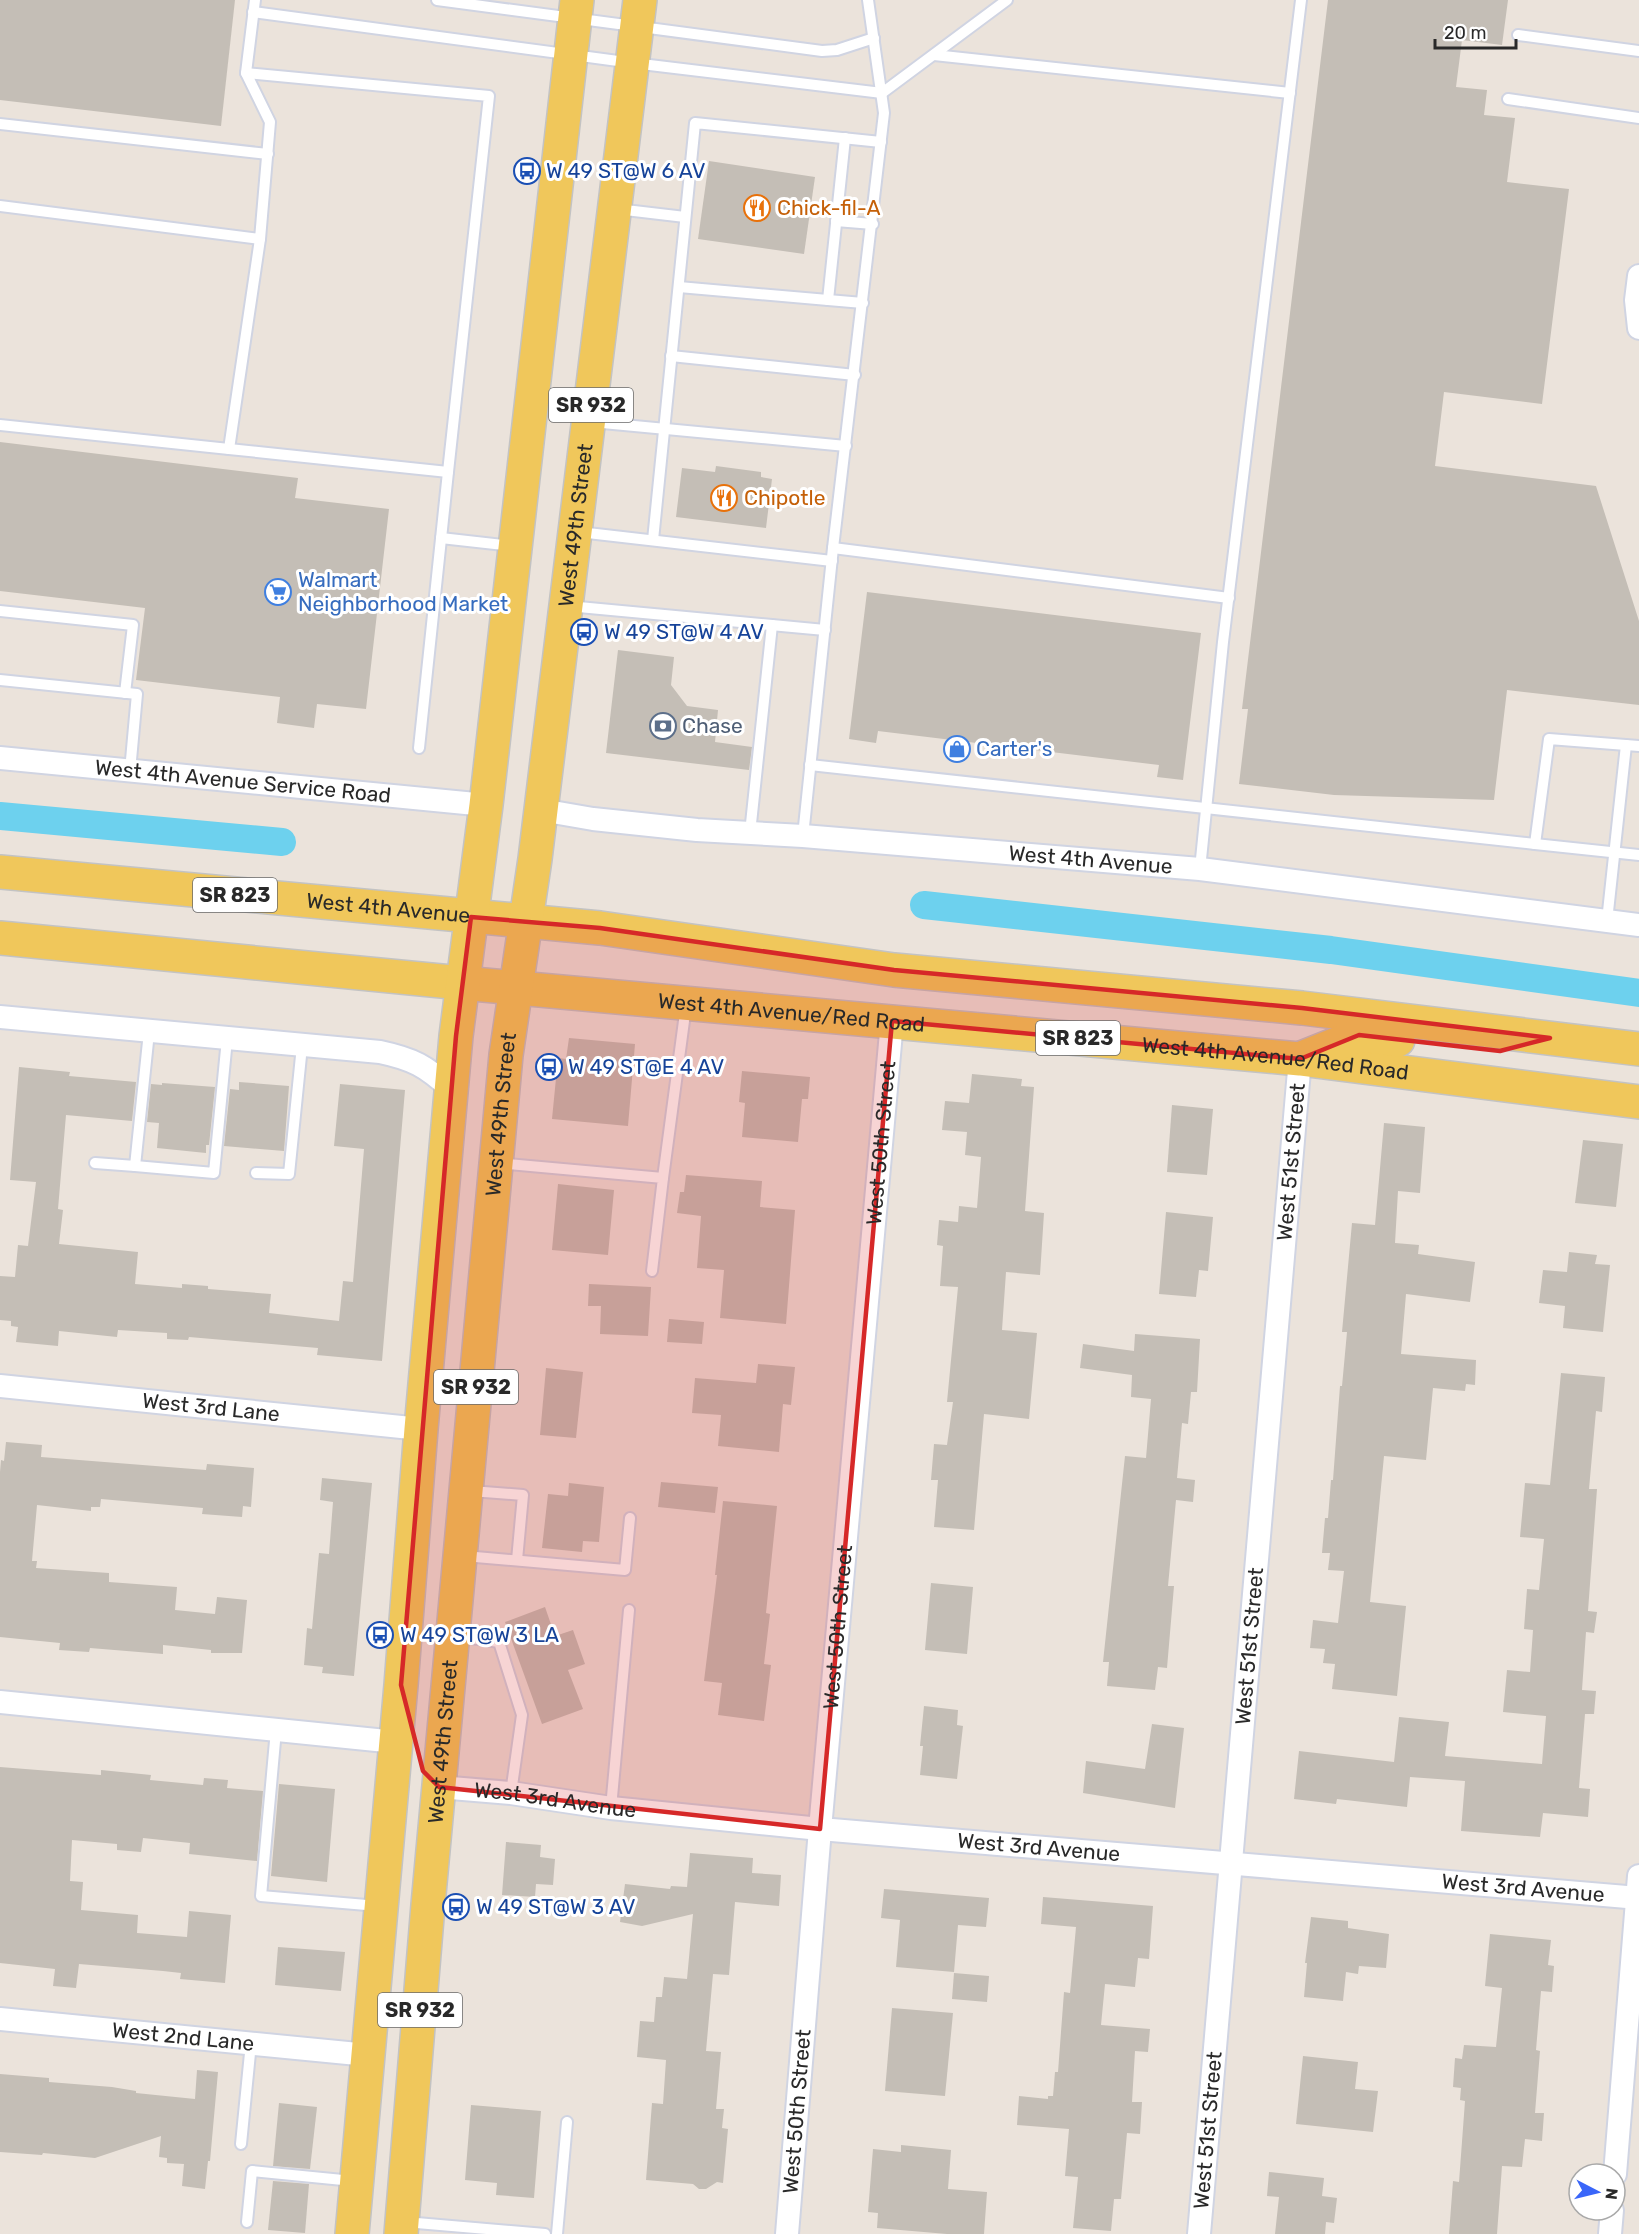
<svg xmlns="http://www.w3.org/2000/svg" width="1639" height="2234" font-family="Rubik,sans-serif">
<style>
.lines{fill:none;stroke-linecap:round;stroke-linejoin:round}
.canal{stroke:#6dd1ee;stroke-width:28}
.building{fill:#c4beb6}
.service-casing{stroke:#d0d4e2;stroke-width:14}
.minor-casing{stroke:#d0d4e2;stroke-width:26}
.primary-casing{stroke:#c3c3c3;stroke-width:36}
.service{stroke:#fff;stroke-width:10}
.minor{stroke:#fff;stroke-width:22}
.primary{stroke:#f0c75b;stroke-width:33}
.marked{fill:#d62828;fill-opacity:0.2;stroke:#d62828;stroke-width:4.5;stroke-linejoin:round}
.labels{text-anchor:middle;stroke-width:6;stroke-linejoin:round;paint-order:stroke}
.shield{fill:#fff;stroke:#696969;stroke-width:1.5}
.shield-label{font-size:20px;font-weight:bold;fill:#292929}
.transit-label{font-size:21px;fill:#164399;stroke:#fff;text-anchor:start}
.food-label{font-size:21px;fill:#c56008;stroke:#fff;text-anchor:start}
.street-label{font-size:21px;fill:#292929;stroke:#fff}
.shop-label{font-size:21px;fill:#366cbe;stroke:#fff;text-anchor:start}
.service-label{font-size:21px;fill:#4e5e75;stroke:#fff;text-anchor:start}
</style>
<rect width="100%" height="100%" fill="#ebe3db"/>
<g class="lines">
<g class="canal">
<path d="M0,816l282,26"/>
<path d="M924,905l407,45 308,43"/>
</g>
</g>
<g class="building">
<path d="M0,0h235l-14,126 -221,-26z"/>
<path d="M1328,0h180l-6,45 -40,-5 -6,47 31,3 -3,25 31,3 -8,64 62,7 -27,215 -98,-12 -9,74 161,20 43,135v84l-132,-15 -13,110 -160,-5 -95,-11 9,-75h-6z"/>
<path d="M709,161l106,16 -11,77 -106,-15z"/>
<path d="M0,442l298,36 -3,20 94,11 -23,200 -49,-5 -3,24 -37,-5 3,-26 -144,-17 9,-72 -145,-17z"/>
<path d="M716,466l45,6v5l11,2 -6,49 -90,-11 6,-49 33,4z"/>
<path d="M867,592l334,41 -18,147 -26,-3 2,-12 -281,-34 -2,12 -27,-4z"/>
<path d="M618,650l56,7 -3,28 16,21 31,4 -3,32 37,5 -3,23 -143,-17z"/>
<path d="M569,1038l66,6 -7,82 -76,-7 6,-61 8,1z"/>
<path d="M19,1067l51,5 -1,4 67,6 -4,39 -66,-6 -8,94 5,1 -4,34 79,8 -3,32 47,4v-4l26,2v3l63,5 -2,19 70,8 4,-40 10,1 11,-133 -30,-3 6,-62 65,6 -23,271 -65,-6 1,-7 -129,-11 -1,3 -21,-1v-6l-49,-3 -1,7 -58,-6 -1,15 -42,-4 2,-15 -7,-1v-5l-11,-1v-44l15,1 3,-32 10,1 8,-64 -26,-2z"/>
<path d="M742,1071l68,6 -2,22h-6l-4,43 -56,-5 3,-34 -6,-1z"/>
<path d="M972,1074l50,5 -1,7 13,1 -9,124 19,2 -4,62 -34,-3 -4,58 35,3 -8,86 -45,-5 -10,116 -40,-3 4,-47h-7l3,-36 13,1 6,-43h-6l11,-115 -18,-1 3,-40 -6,-1 2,-25 19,2 1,-16 18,2 4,-51 -16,-2 2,-23 -25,-2 3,-29 24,2z"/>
<path d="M239,1082l50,4 -5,65 -60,-5 6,-57 9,1z"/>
<path d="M162,1083l53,4 -6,58h-3v8l-49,-5 2,-25 -12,-1 4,-38 11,1z"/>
<path d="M1172,1105l41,4 -6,66 -40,-3z"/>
<path d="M1384,1123l41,4 -5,66 -22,-2 -3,52 24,2 -1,9 57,8 -5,40 -64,-8 -5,60 75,6 -1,25 -9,-1 -1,7 -32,-3 -7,72 -42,-4 -14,146 36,4 -9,90 -65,-7 3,-25 -12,-1 2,-14 -15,-1 3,-28 25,3 6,-52 -16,-1 2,-17h-8l3,-35h3l3,-38h2l7,-94h2l5,-54h-5l10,-109 23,2z"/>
<path d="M1583,1140l40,4 -7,63 -41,-4z"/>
<path d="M686,1175l76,6 -2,26 35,3 -9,114 -66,-6 4,-48 -27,-2 4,-52 -24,-3 3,-21h4z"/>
<path d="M558,1184l56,6 -6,65 -56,-5z"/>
<path d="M1166,1212l47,5 -5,54 -9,-1 -3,27 -37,-3z"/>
<path d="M1569,1252l28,3 -2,9 15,1 -7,67 -40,-4 2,-22 -26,-3 4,-33 24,2z"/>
<path d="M589,1284l62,3 -3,49 -48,-2 1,-28h-13z"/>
<path d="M669,1319l35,3 -2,22 -35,-2z"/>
<path d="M1135,1334l65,5 -3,53h-6l-3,32 -6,-1 -5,55 18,2 -2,22 -17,-2 -8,86h6l-7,82 -9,-1 -3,23 -48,-4 2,-24h-6l22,-206 21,2 5,-59 -20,-2 1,-22 -52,-7 3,-24 51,7z"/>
<path d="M758,1364l37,3 -4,38 -8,-1 -4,48 -61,-6 3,-31 -29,-2 3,-35 61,5z"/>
<path d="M546,1368l37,4 -7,66 -36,-3z"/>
<path d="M1561,1373l44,4 -3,35 -6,-1 -7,78h8l-9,122 9,1 -3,21 -8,-1 -4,58 14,1 -2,23h-9l-6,74 11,1 -2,28 -45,-4 -3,24 -79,-6 4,-50 -55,-4 -3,30 -70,-8 -1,5 -42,-5 5,-48 95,11 5,-45 50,5 -4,34 97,8 4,-48 -43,-4 4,-42 23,2 3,-42 -9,-1 3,-40 12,1 5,-51 -24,-2 5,-54 25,2z"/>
<path d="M6,1442l36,3 -1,12 165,13 1,-6 47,4 -3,39 -8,-1 -1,11 -40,-3 1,-6 -102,-9 -1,8h-9v4l-54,-6 -5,56h5l-1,7 73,5v9l68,5 -2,23 40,4 2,-17 30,3 -5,53h-31v-3l-48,-5v9l-73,-6 -1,4 -30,-2 1,-7 -60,-6v-165l1,-12 3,1z"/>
<path d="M322,1478l50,5 -18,193 -32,-3 1,-6 -19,-2 3,-37 5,1 7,-76 10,1 4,-52 -13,-2z"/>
<path d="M661,1482l57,5 -3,26 -57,-6z"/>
<path d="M569,1483l35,4 -5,55 -16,-1 -1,11 -40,-4 6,-54 20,2z"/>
<path d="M723,1501l54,5 -11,107 4,1 -6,50 7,1 -7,56 -46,-6 4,-32 -18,-2 13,-106h-2z"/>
<path d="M931,1583l42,4 -6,67 -42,-4z"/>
<path d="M545,1607l10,29 18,-6 12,34 -17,6 15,39 -41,15 -37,-102z"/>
<path d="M924,1706l34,4 -1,15 6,1 -6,53 -37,-4 3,-29h-3z"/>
<path d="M1152,1724l32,4 -9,80 -92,-15 3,-32 59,8z"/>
<path d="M0,1767l101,8v-5l50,5 -1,5 53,5 1,-7 24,2 -1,8 36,3 -6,70 -68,-7 1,-11 -47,-5 -2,14 -24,-2v-6l-45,-4 -2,41 13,1 -2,28 57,5 -1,18 50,4 2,-26 42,4 -6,68 -45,-4 1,-6 -18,-2 -84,-7 -3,24 -23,-2 2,-17 -55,-6z"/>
<path d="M279,1784l56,5 -8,93 -56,-6z"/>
<path d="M506,1842l35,3 -1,12 15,2 -2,26 -17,-1 -1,13 -33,-2z"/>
<path d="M690,1853l63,5 -1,15 29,2 -2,31 -44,-4 -6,73 -16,-1 -7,77 15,1 -5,57h8l-2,19 6,1 -5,54 -6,-1 -11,7h-7l-6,-5 -47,-4 6,-77 11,1 3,-44 -29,-3 3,-36 14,1 2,-25h6l2,-20 23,2 6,-65 -51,12 -22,-4 5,-38 45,5 1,-3 16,1z"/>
<path d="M884,1889l105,9 -3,29 -28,-2 -4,47 -58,-5 4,-47 -19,-2z"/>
<path d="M1043,1897l110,9 -4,53 -11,-1 -3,29 -30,-3 -4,41 49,4 -2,23 -13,-1 -3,51h10l-2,32 -13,-1 -6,66h-7l-3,32 -38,-3 5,-51 -13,-1 4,-47 -52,-4 2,-29 29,3v-3h5l2,-24h3l6,-80 6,1 6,-66 -35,-3z"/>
<path d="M1311,1917l37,4v7l41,6 -3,34 -27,-2 -1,8 -12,-2 -3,29 -39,-4 3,-34h-2z"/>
<path d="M1490,1934l61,6 -3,25 6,1 -2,26 -11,-1 -5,59 4,1 -5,62h9l-2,28 -17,-2 -3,28 -20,-1 -5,68h-48l4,-53 6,1 6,-81 -5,-1 1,-12 -8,-1 2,-29 7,1 2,-14 32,2 6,-59 -17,-2z"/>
<path d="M278,1947l67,5 -4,39 -66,-6z"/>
<path d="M954,1973l35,3 -2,26 -35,-3z"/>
<path d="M892,2008l61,5 -8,83 -60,-5z"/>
<path d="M1303,2056l55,6 -3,27 23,2 -5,41 -77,-8z"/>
<path d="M197,2070l21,2 -8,89h-2l-3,28 -23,-3 2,-22 -17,-1v-5l-8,-1 2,-21 -66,22 -52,-5 -1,2 -42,-3v-78l49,4v4l63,5 24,4v2l59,6z"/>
<path d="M279,2103l38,4 -7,62 -37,-3z"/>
<path d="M471,2105l70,6 -7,87 -38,-3 1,-12 -32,-3z"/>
<path d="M901,2145l50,5 -3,39 39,3 -3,42h-37l-70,-6 1,-15 -10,-1 5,-63 28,3z"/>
<path d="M1269,2172l55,6 -2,18 15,2 -3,25 -8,-1 -1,12h-50l4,-37 -12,-1z"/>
<path d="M273,2181l36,3 -4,49 -37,-3z"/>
</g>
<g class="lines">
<defs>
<g id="service">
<path d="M437,0l385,51 15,-1 37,-12"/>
<path d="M253,12l380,51 249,30 125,-93"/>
<path d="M1518,35l121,16"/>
<path d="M934,55l356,38"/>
<path d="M246,73l243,23 -41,376"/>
<path d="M1508,99l131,19"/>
<path d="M0,124l268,30"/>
<path d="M845,138l-17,162 35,3"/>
<path d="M0,206l260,33 10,-117 -24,-49 9,-73"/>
<path d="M617,209l68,8"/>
<path d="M836,221l37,3"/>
<path d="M679,287l149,13"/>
<path d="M671,356l184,19"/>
<path d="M592,422l254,24"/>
<path d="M0,425l229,24 31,-210"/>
<path d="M229,449l219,23 -29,276"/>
<path d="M579,532l253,29"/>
<path d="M441,538l71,8"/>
<path d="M653,540l42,-417 186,19"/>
<path d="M833,548l396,50"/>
<path d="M568,606l257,24"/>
<path d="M0,611l133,14 -8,68"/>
<path d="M0,680l137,14 -7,77"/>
<path d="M810,765l725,79 14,-105 90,7"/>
<path d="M750,833l22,-208"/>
<path d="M803,836l30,-288 51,-435 -16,-113"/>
<path d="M1535,844l104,11"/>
<path d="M1200,869l23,-227 78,-642"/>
<path d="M1607,921l19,-176"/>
<path d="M95,1163l40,3 14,-134"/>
<path d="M498,1163l165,15 -11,93"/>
<path d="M135,1166l79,7 13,-134"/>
<path d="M256,1173l33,1 13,-128"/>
<path d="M663,1178l23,-172"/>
<path d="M471,1491l52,4 -6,65"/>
<path d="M464,1556l161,14 5,-52"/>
<path d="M457,1636l42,6 23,73 -11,78"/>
<path d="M276,1730l-15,166 117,10"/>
<path d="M611,1808l18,-198"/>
<path d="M241,2144l10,-101"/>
<path d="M247,2222l5,-51 101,10"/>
<path d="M405,2222l140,12"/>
<path d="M557,2234l10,-112"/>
</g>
<g id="minor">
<path d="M1639,276l-3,24 3,28"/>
<path id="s1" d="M0,758l486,47"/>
<path id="s2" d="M541,810l52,9 104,11 106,6 397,33 439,56"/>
<path d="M0,1017l380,35c33,7 46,14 71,37"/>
<path id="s3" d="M0,1386l421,43"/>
<path d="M0,1702l396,40"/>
<path id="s4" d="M439,1787l72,6 100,15 209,21 819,69"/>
<path id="s5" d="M0,2019l368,36"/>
<path d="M1615,2174l24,-298"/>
<path id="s6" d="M787,2234l33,-405 72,-808"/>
<path id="s7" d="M1199,2234l101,-1175"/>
<path d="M1610,2234l2,-24"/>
</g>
<g id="primary">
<path id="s8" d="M0,872l600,56 294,42 408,38 337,41"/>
<path id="s9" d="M0,938l462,45 838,76 339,43"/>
<path d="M1304,1057l55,-22 39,5"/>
<path d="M352,2234l49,-549 20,-256 35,-393 30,-231 91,-805"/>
<path id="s10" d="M401,2234l27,-329 78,-850 29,-196 105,-859"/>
</g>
</defs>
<use href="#service" class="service-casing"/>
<use href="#minor" class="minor-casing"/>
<use href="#primary" class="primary-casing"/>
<use href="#service" class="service"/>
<use href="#minor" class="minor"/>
<use href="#primary" class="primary"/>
</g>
<path class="marked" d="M471,917l129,11 294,42 408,38 248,30 -50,13 -141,-16 -59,24 -408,-38 -72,808 -381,-42 -16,-16 -22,-86 55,-649z"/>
<defs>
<symbol id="bus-ring" viewBox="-11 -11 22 22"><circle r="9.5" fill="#fff" stroke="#1a4fb4" stroke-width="1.5"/><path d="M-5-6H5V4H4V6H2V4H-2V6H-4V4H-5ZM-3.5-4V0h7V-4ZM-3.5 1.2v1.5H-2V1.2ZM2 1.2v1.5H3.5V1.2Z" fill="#1a4fb4"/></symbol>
<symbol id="restaurant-ring" viewBox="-11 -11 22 22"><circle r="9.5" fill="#fff" stroke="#e8710a" stroke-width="1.5"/><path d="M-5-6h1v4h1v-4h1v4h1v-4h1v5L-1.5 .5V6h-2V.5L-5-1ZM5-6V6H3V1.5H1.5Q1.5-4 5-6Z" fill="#e8710a"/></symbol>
<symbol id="supermarket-ring" viewBox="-11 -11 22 22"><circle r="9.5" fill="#fff" stroke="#3f7fe0" stroke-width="1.5"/><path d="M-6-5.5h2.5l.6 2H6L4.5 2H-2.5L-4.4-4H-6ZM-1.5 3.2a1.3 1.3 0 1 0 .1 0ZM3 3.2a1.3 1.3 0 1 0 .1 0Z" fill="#3f7fe0"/></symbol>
<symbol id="bank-ring" viewBox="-11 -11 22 22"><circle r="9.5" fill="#fff" stroke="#5c6f8a" stroke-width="1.5"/><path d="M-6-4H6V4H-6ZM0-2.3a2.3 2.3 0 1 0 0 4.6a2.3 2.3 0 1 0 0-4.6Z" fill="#5c6f8a"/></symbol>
<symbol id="shop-ring" viewBox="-11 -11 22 22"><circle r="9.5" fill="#fff" stroke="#3f7fe0" stroke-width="1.5"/><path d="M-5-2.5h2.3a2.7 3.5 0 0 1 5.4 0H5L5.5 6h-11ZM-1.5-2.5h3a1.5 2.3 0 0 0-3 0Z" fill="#3f7fe0"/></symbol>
</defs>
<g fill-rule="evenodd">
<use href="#bus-ring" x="512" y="156" width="30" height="30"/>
<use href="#restaurant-ring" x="742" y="193" width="30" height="30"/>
<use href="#restaurant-ring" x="709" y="483" width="30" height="30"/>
<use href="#supermarket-ring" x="263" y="577" width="30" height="30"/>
<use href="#bus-ring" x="569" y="617" width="30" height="30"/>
<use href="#bank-ring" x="648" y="711" width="30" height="30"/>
<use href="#shop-ring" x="942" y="734" width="30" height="30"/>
<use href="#bus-ring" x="534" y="1052" width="30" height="30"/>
<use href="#bus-ring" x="365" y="1620" width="30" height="30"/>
<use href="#bus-ring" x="441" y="1892" width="30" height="30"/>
</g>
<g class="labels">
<g class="shield">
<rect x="549" y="388" width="84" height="34" rx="4.5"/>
<rect x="193" y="878" width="84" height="34" rx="4.5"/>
<rect x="1036" y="1021" width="84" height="34" rx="4.5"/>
<rect x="434" y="1370" width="84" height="34" rx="4.5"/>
<rect x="378" y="1993" width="84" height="34" rx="4.5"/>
</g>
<g class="shield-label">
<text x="591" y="412">SR 932</text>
<text x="235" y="902">SR 823</text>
<text x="1078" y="1045">SR 823</text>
<text x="476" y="1394">SR 932</text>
<text x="420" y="2017">SR 932</text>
</g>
<g class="transit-label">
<text x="546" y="178">W 49 ST@W 6 AV</text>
<text x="604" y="639">W 49 ST@W 4 AV</text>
<text x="568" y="1074">W 49 ST@E 4 AV</text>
<text x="400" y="1642">W 49 ST@W 3 LA</text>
<text x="476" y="1914">W 49 ST@W 3 AV</text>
</g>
<g class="food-label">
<text x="777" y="215">Chick-fil-A</text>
<text x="744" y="505">Chipotle</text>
</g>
<g class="street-label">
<text dy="7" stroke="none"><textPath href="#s10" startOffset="1718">West 49th Street</textPath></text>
<text dy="7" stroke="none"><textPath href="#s1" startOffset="244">West 4th Avenue Service Road</textPath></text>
<text dy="7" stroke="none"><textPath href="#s2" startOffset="552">West 4th Avenue</textPath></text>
<text dy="7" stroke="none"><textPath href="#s8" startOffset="390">West 4th Avenue</textPath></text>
<text dy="7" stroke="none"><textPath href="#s9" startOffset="795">West 4th Avenue/Red Road</textPath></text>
<text dy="7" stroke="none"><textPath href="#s9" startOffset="1281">West 4th Avenue/Red Road</textPath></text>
<text dy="7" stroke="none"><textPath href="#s10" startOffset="1124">West 49th Street</textPath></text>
<text dy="7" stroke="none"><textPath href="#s6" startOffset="1095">West 50th Street</textPath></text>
<text dy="7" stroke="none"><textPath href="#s7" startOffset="1076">West 51st Street</textPath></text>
<text dy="7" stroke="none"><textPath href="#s3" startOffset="212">West 3rd Lane</textPath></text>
<text dy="7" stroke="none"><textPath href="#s6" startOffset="609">West 50th Street</textPath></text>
<text dy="7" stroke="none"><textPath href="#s7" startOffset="590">West 51st Street</textPath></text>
<text dy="7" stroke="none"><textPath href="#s10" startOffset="494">West 49th Street</textPath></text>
<text dy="7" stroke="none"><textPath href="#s4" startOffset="117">West 3rd Avenue</textPath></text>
<text dy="7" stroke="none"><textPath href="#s4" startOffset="603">West 3rd Avenue</textPath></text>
<text dy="7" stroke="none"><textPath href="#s4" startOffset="1089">West 3rd Avenue</textPath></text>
<text dy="7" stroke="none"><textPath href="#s5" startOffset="184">West 2nd Lane</textPath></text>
<text dy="7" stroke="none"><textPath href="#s6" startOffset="123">West 50th Street</textPath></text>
<text dy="7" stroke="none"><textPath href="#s7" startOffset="104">West 51st Street</textPath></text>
</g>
<g class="shop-label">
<text x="298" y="587">Walmart<tspan x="298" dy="24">Neighborhood Market</tspan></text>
<text x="976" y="756">Carter's</text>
</g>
<g class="service-label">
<text x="682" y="733">Chase</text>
</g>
</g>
<g transform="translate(1597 2192) rotate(97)"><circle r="28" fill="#ffffff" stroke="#a9a9a9" stroke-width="1.5"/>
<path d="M0-4.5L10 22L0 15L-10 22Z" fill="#3a66f9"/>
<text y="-9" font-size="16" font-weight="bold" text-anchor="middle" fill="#292929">N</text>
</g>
<path d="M1435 39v9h81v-9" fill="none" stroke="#292929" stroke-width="3"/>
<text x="1444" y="39" font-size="18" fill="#292929" stroke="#ffffff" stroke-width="4.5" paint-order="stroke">20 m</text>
</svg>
